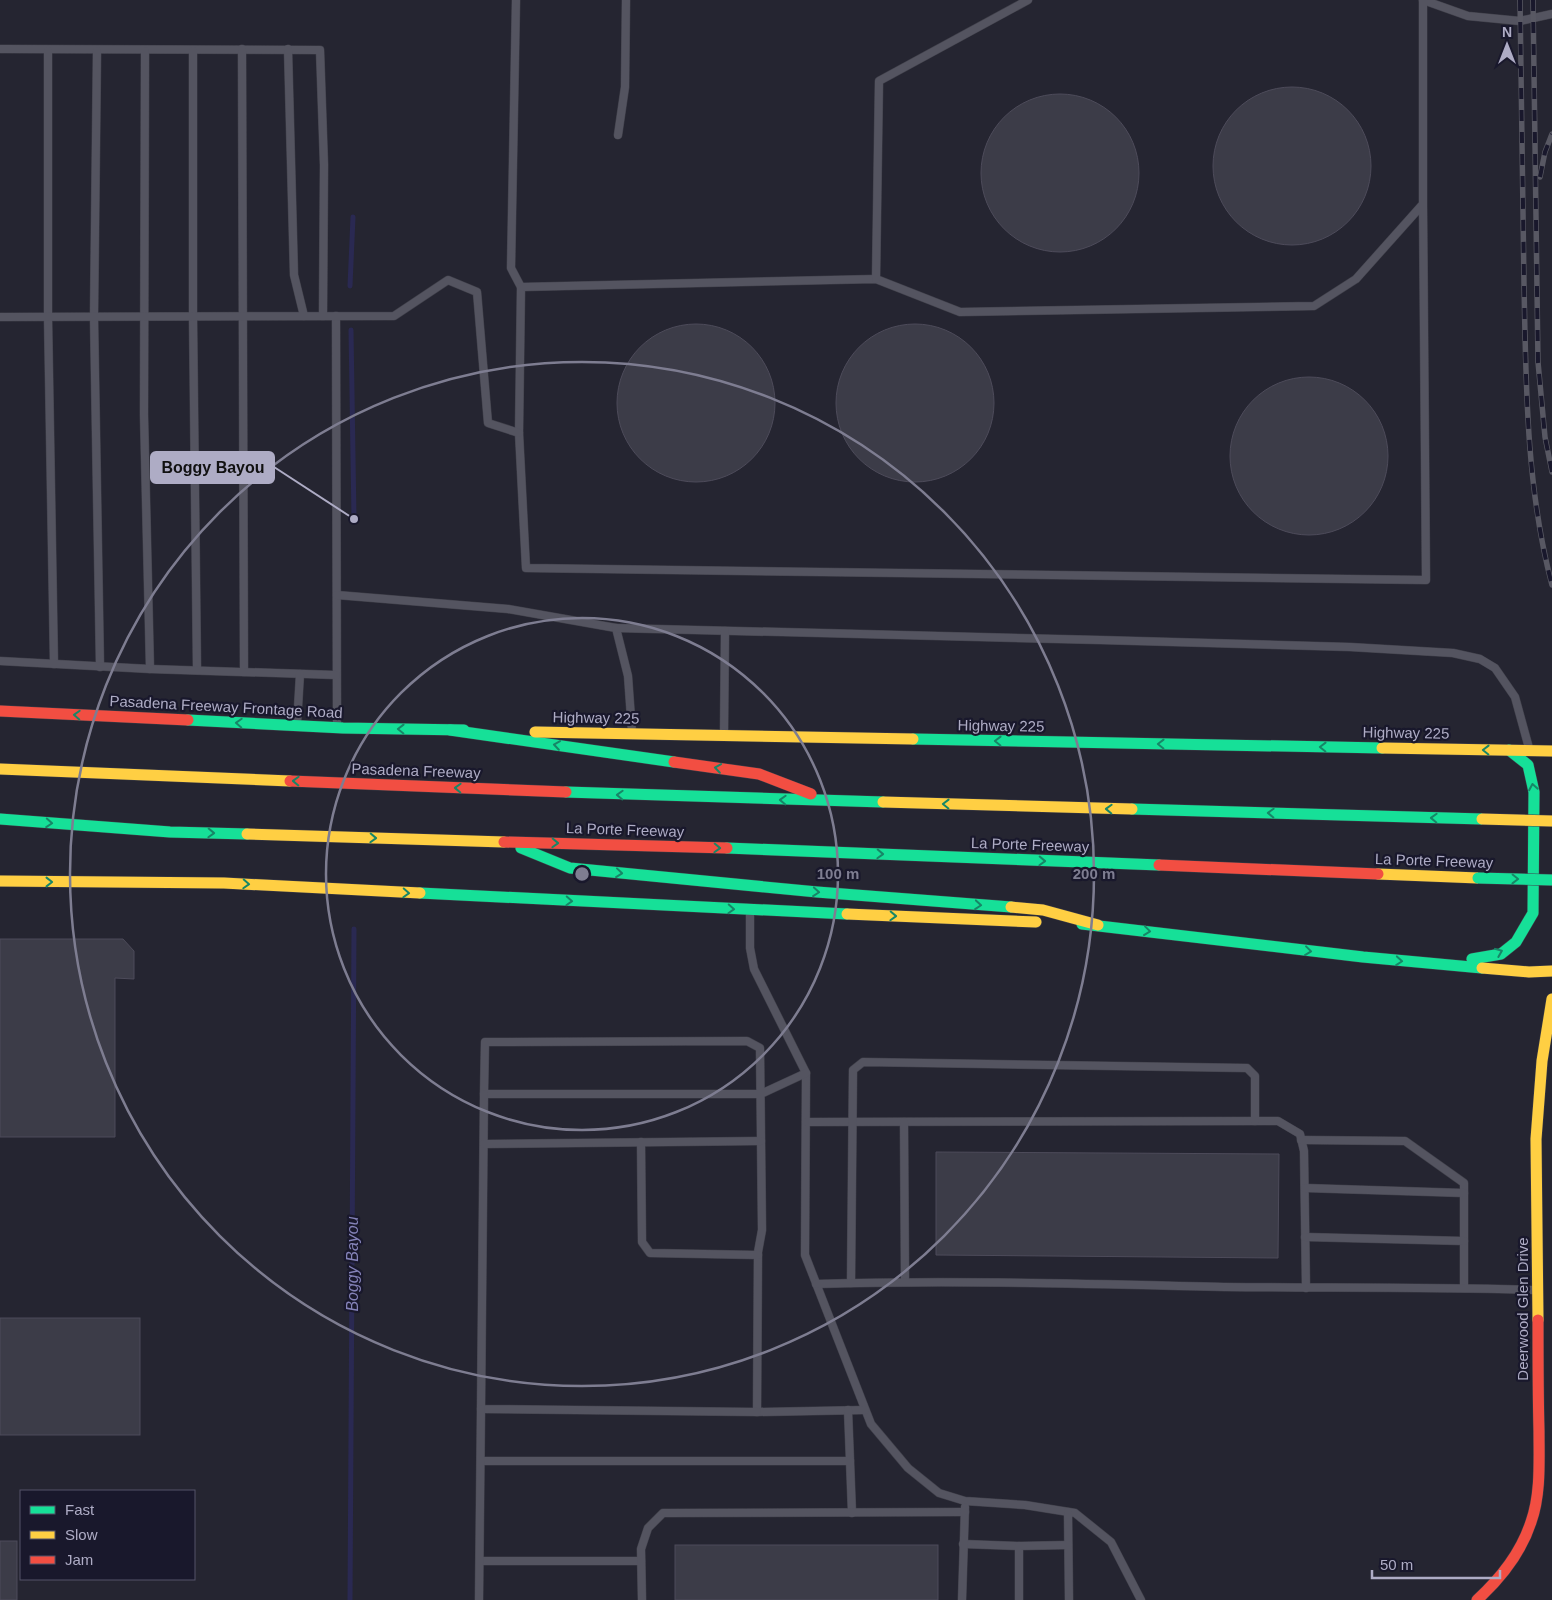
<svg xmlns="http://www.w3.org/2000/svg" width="1552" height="1600" font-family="Helvetica,sans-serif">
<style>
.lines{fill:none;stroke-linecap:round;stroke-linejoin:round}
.stream{stroke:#2a2952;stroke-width:5}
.building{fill:#3c3c48;stroke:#4d4b5a}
.lane-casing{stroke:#3f3f49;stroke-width:9}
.fast-casing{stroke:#3f3f49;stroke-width:12}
.slow-casing{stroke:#3f3f49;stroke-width:12}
.jam-casing{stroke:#3f3f49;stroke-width:12}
.lane{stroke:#545460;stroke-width:8}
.fast{stroke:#16e098;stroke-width:11}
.slow{stroke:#ffcf43;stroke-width:11}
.jam{stroke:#f24e42;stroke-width:11}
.rail-casing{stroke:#585863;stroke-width:5.5}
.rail{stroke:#19182c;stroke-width:4;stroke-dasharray:11;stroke-linecap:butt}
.fast-bridge-casing{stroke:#42404e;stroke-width:12;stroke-linecap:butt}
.slow-bridge-casing{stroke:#42404e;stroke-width:12;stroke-linecap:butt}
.fast-bridge{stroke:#16e098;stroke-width:11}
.slow-bridge{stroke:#ffcf43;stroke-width:11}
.oneway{stroke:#178667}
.ring{fill:none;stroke:#7e7d91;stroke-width:2.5}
.labels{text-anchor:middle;stroke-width:4.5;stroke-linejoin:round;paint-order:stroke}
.street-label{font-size:15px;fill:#aeacc5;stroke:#19182c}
.water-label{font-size:16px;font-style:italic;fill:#8482b8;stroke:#19182c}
.centre{fill:#7e7d91;stroke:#19182c;stroke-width:2.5}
.ring-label{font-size:15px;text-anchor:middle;font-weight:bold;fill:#7e7d91;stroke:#19182c;stroke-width:4.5;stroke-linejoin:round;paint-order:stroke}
.leader{fill:none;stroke:#aeacc5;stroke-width:2}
.callout-dot{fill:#aeacc5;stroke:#19182c;stroke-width:2}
.callout{fill:#aeacc5;stroke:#aeacc5;stroke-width:2}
.callout-label{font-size:16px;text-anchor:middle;font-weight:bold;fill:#111}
</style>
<rect width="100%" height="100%" fill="#252531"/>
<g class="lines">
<g class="stream">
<path d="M350,286l3,-69"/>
<path d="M351,330l3,189"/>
<path d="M350,1600l4,-671"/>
</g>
</g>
<g class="building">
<circle cx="1292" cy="166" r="79"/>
<circle cx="1060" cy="173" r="79"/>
<circle cx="696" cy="403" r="79"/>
<circle cx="915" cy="403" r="79"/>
<circle cx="1309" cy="456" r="79"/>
<path d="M0,939h123l11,12v28l-19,-1v159h-115z"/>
<path d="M936,1152l343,2 -1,104 -342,-3z"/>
<rect x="0" y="1318" width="140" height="117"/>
<rect x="0" y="1541" width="17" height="59"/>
<rect x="675" y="1545" width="263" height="55"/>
</g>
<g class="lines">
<defs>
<g id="lane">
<path d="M516,0l-5,268 10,19"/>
<path d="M1423,0l45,16 52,5 32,-7"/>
<path d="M0,49l320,1 4,115 -1,151"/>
<path d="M242,49l2,623"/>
<path d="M288,49l6,226 10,41"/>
<path d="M48,51v266l6,347"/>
<path d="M97,51l-3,266 6,350"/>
<path d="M145,51l-1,364 6,254"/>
<path d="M193,51v265l4,354"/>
<path d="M618,135l7,-48 1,-87"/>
<path d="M1423,204l3,376 -900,-12 -7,-135 2,-146 355,-8 84,33 354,-6 42,-27 67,-75v-204"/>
<path d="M876,279l3,-198 149,-81"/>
<path d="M336,316l1,410"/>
<path d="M0,317l394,-1 54,-36 29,12 11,131 31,10"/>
<path d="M337,595l171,14 108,19 12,48 4,56"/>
<path d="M616,628l484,12 250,7 103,6 27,6 15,9 20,29 14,51"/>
<path d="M0,661l150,8 186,6"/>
<path d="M297,724l3,-50"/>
<path d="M724,734l1,-103"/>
<path d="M750,912v36l4,21 52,104 -1,182 66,169 37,44 31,25 26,8 60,4 50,8 36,29 30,58"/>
<path d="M806,1073l-45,21h-277l1,-52 262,-1 13,7 2,182 -4,22 -1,160 108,-2"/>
<path d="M484,1094l-3,315 276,3"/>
<path d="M806,1122l472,-1 22,13 4,17 2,137"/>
<path d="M904,1122l1,159"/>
<path d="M1301,1140l104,1 59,42v105"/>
<path d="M641,1142l1,100 8,11 108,2"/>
<path d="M484,1144l277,-3"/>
<path d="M1305,1188l159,5"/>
<path d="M1305,1237l159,4"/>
<path d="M851,1283l2,-213 10,-8 384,6 8,8v45"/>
<path d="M816,1284c136,-4 272,0 408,3 104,1 209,0 313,3"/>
<path d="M848,1410l2,51"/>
<path d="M481,1461h369l2,52"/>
<path d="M1068,1512l1,88"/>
<path d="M963,1544l56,2"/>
<path d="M480,1561h161"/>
<path d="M479,1600l2,-191"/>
<path d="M642,1600l-1,-51 7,-21 15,-15 302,-1"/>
<path d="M962,1600l3,-93"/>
<path d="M1019,1600v-54l49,-1"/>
</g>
<g id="fast">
<path d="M188,720l155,8 121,2"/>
<path d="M450,730l224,32"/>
<path d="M913,739l469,9"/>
<path d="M566,792l317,10"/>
<path d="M1132,809l350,10"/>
<path d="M0,819l170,13 77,2"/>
<path d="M521,848l49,20 247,24 194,15"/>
<path d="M727,848l432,17"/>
<path d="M420,893l427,21"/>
<path d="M1082,924l281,33 119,11"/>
<path d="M1472,959l29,-5 15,-12 17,-29 1,-121 -6,-27 -19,-15"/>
</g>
<g id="slow">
<path d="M535,732l378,7"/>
<path d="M1382,748l170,3"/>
<path d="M0,769l290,12"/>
<path d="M883,802l249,7"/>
<path d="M247,834l257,8"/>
<path d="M1378,874l100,4"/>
<path d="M0,881l224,2 196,10"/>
<path d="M1011,907l32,3 55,15"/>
<path d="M847,914l189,8"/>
<path d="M1482,968l47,4 23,-1"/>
<path d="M1538,1320l-2,-181 6,-78 10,-62"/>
</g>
<g id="jam">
<path d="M0,711l188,9"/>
<path d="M674,762l85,12 52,20"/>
<path d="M290,781l276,11"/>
<path d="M504,842l223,6"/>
<path d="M1159,865l219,9"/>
<path d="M1477,1600c24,-22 44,-47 54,-78 10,-28 8,-61 8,-91 -1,-37 -1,-74 -1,-111"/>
</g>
</defs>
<use href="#lane" class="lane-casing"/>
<use href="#fast" class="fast-casing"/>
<use href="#slow" class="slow-casing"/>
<use href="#jam" class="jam-casing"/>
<use href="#lane" class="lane"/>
<use href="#fast" class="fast"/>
<use href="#slow" class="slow"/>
<use href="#jam" class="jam"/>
<defs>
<g id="rail">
<path d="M1520,0c1,95 3,189 4,284 2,101 2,203 28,301"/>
<path d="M1533,0l5,362 7,75 7,35"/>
<path d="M1540,177l5,-25 7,-18"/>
</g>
</defs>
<use href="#rail" class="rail-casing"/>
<use href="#rail" class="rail"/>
<defs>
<path id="fast-bridge" d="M1478,878l74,2"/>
<path id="slow-bridge" d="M1482,819l70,2"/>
</defs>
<use href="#fast-bridge" class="fast-bridge-casing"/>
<use href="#slow-bridge" class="slow-bridge-casing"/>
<use href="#fast-bridge" class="fast-bridge"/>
<use href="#slow-bridge" class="slow-bridge"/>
</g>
<defs><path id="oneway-chevron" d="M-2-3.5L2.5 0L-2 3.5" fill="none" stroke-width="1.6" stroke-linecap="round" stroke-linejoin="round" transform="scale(1.25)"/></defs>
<g class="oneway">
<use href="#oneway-chevron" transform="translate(77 715) rotate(-177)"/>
<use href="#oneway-chevron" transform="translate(239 723) rotate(-177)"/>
<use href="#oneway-chevron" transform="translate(401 729) rotate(-179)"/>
<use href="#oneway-chevron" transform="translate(998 741) rotate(-179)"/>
<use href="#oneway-chevron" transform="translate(1161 744) rotate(-179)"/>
<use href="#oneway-chevron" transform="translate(557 745) rotate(-172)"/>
<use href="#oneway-chevron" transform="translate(1323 747) rotate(-179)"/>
<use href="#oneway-chevron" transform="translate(1486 750) rotate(-179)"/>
<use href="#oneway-chevron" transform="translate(718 768) rotate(-172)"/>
<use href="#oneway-chevron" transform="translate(296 781) rotate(-178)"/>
<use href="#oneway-chevron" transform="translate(1533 787) rotate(-100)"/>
<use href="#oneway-chevron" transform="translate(458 788) rotate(-178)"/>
<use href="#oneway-chevron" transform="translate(620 795) rotate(-178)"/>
<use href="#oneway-chevron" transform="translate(783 800) rotate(-178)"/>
<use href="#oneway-chevron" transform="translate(946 804) rotate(-179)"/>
<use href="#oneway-chevron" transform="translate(1109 809) rotate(-178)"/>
<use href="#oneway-chevron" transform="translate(1271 813) rotate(-178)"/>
<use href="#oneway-chevron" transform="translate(1434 818) rotate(-178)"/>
<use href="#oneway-chevron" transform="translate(49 823) rotate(4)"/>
<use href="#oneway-chevron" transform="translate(211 833) rotate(2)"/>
<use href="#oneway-chevron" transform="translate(373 838) rotate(2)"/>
<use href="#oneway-chevron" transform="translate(555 843) rotate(2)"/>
<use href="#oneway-chevron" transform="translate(717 848) rotate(2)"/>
<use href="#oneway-chevron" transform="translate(880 854) rotate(2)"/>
<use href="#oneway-chevron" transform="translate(1042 861) rotate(2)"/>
<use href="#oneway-chevron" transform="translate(619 873) rotate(6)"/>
<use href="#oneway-chevron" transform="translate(1515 879) rotate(1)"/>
<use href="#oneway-chevron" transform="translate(49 882)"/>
<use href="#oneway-chevron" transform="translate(246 884) rotate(3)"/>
<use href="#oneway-chevron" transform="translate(816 892) rotate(5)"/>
<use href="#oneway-chevron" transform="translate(406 893) rotate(3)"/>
<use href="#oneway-chevron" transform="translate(569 901) rotate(3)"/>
<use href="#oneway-chevron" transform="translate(978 905) rotate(5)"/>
<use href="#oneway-chevron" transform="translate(731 909) rotate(3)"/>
<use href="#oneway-chevron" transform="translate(893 916) rotate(2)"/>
<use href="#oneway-chevron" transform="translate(1147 931) rotate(7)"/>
<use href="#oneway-chevron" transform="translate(1308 951) rotate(7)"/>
<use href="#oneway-chevron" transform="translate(1499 952) rotate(-22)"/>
<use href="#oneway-chevron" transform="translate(1399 961) rotate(5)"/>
</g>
<g class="ring">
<circle cx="582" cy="874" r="256"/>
<circle cx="582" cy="874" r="512"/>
</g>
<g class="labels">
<g class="street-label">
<text transform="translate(226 707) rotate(3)" y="5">Pasadena Freeway Frontage Road</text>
<text transform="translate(596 718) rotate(1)" y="5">Highway 225</text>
<text transform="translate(1001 726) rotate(1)" y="5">Highway 225</text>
<text transform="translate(1406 733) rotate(1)" y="5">Highway 225</text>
<text transform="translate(416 771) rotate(2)" y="5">Pasadena Freeway</text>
<text transform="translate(625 830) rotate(2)" y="5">La Porte Freeway</text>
<text transform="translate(1030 845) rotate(2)" y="5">La Porte Freeway</text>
<text transform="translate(1434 861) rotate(2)" y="5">La Porte Freeway</text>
<text transform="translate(1523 1309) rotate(-90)" y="5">Deerwood Glen Drive</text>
</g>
<g class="water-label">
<text transform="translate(352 1264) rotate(-90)" y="6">Boggy Bayou</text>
</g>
</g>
<circle cx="582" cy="874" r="8" class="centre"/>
<g class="ring-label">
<text x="838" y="879">100 m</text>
<text x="1094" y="879">200 m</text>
</g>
<path class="leader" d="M354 519L274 467"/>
<circle class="callout-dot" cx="354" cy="519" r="5"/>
<rect class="callout" x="151" y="452" width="123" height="31" rx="5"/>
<g class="callout-label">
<text x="213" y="473">Boggy Bayou</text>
</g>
<rect x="20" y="1490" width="175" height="90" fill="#19182c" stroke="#555369"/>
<rect x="30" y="1506" width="25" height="8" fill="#16e098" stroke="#555369"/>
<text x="65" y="1515" font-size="15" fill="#aeacc5">Fast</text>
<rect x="30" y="1531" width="25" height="8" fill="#ffcf43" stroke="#555369"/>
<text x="65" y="1540" font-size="15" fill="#aeacc5">Slow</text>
<rect x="30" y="1556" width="25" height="8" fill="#f24e42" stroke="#555369"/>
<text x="65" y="1565" font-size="15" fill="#aeacc5">Jam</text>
<g transform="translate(1507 45)" stroke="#19182c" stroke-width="4" paint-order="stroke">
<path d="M0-4L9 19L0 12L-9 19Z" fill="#aeacc5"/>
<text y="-8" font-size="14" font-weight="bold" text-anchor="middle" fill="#aeacc5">N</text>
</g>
<path d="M1372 1570v8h128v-8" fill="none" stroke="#aeacc5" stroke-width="2.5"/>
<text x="1380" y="1570" font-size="15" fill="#aeacc5" stroke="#19182c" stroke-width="4" paint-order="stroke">50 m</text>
</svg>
